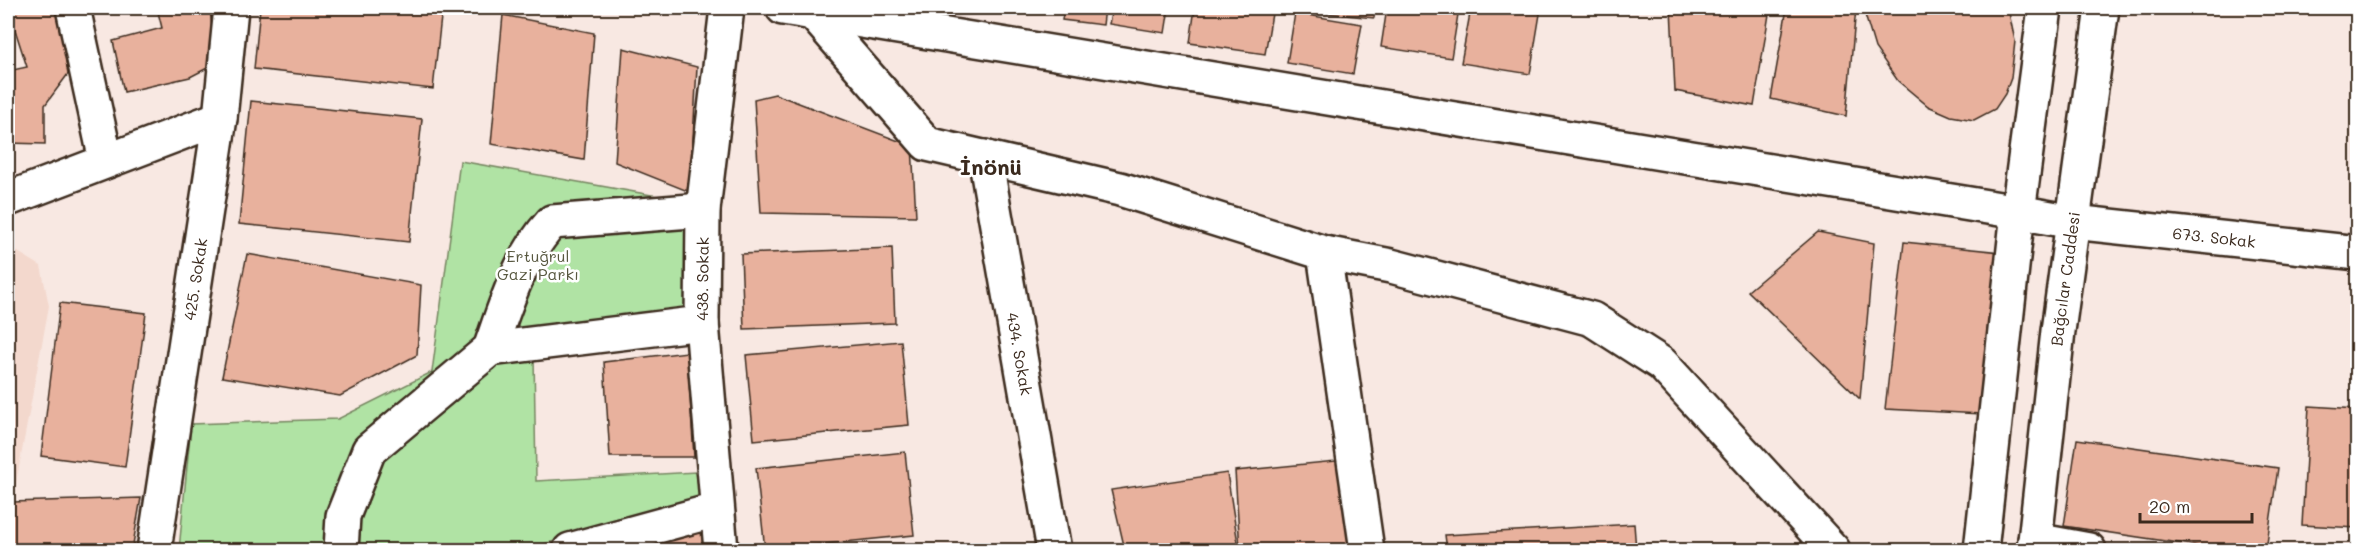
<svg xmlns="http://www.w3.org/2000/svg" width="2365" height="558" font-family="Mali,sans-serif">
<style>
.built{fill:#f3d8cd}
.green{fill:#b0e3a4;stroke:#768661;stroke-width:1.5}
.building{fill:#e8b19d;stroke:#3b2a1e;stroke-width:1.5}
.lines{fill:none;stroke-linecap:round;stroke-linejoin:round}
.minor-casing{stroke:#3b2a1e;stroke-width:38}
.major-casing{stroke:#3b2a1e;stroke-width:38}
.minor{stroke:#fff;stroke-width:33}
.major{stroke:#fff;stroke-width:33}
.labels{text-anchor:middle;stroke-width:5;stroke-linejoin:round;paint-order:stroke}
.street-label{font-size:16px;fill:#3b2a1e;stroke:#fff}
.park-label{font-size:16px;fill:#585840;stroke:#fff}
.district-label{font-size:22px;font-weight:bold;fill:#3b2a1e;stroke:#fff}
</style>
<rect width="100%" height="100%" fill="#f8e8e2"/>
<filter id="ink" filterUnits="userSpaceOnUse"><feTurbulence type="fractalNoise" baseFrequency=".0167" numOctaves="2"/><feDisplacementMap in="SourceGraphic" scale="12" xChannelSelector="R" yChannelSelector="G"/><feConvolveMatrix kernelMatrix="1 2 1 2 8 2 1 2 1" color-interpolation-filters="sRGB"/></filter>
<g filter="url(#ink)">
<path class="built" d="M8,246l33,20 8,40 -41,220z"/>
<path class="green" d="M460,161l225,40 10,138 -161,17 2,125 160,-9 6,33 -183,45h-340l12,-126 147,-5 94,-47z"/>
<g class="building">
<path d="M8,8h50l10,66 -23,31v39l-37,-1v-72l19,-4z"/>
<path d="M157,8h53l5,56 -25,13 -66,15 -11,-51 49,-13z"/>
<path d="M260,8h182l-9,81 -179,-20z"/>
<path d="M1064,8h41l-2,17 -41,-5z"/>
<path d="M1112,8h57l-4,25 -56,-9z"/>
<path d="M1195,8h78l-8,46 -75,-11z"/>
<path d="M1315,8h60l-1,10 -59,-6z"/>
<path d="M1387,8h72l-8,50 -70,-11z"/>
<path d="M1471,8h70l-11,66 -69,-11z"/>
<path d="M1671,8h99l-16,98 -79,-15z"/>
<path d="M1787,8h69l-10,108 -75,-17z"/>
<path d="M1863,8h145l7,33 -4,37 -6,16 -10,15 -21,11 -23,-4 -23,-10 -30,-25 -23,-33z"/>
<path d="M1295,13l67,11 -9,50 -66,-11z"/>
<path d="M503,15l91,18 -10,127 -93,-16z"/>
<path d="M623,48l74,19 -7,125 -75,-30z"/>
<path d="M775,94l137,52 4,70 -155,-3 -7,-114z"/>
<path d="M251,101l171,18 -13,123 -170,-18z"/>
<path d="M1818,232l56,11 -14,156 -112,-108z"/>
<path d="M1904,242l97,10 -19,162 -97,-5z"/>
<path d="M892,248l3,75 -151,6 -3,-75z"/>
<path d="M247,254l174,31 -4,70 -77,41 -118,-19z"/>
<path d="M60,303l86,10 -21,154 -84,-11z"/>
<path d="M901,341l8,84 -155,15 -8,-85z"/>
<path d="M687,352l7,105h-84l-6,-95z"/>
<path d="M2309,406l49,3v119l-56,-3z"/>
<path d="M2077,439l201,29 -12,82h-40l-162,-24z"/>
<path d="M905,452l9,83 -149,15 -9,-82z"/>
<path d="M1346,460l9,90h-115l-5,-79z"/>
<path d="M1227,473l12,77h-114l-14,-60z"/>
<path d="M141,498l-9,52h-124v-24l4,-24z"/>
<path d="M717,518v32h-146z"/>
<path d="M1634,524l2,26h-189l-2,-15z"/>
</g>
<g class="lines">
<defs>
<g id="minor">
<path d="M73,8l33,153"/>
<path d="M783,8l1235,204"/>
<path d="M813,13l114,131 193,45 204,64 67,13 201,53 70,45 171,186"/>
<path id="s1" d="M985,157l69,393"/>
<path d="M8,199l212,-81"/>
<path id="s2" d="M2073,222l285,31"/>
<path d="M1324,253l43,297"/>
<path d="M490,349c16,-45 29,-91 62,-127l151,-12"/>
<path d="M2035,540l54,10"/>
<path id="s3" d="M154,550l66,-432 11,-110"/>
<path d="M341,550l2,-34 26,-66 121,-101 212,-26"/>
<path d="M570,550l146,-40"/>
<path id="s4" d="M721,550l-19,-227 1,-113 24,-202"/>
</g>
<g id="major">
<path d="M2018,212l55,10"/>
<path d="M1981,550l37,-338 27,-204"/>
<path id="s5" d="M2034,550l24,-219 44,-323"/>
</g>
</defs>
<use href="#minor" class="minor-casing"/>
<use href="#major" class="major-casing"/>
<use href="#minor" class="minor"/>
<use href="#major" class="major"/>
</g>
</g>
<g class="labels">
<g class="street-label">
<text dy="6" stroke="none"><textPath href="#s2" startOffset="142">673. Sokak</textPath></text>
<text dy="6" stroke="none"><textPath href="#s3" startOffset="274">425. Sokak</textPath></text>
<text dy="6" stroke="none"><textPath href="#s4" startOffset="272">438. Sokak</textPath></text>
<text dy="6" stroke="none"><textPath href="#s5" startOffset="273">Bağcılar Caddesi</textPath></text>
<text dy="6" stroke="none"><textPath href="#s1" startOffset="200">434. Sokak</textPath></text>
</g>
<g class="park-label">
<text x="538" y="262">Ertuğrul<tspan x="538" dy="18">Gazi Parkı</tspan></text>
</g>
<g class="district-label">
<text x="991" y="175">İnönü</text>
</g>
</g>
<rect width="2365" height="558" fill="none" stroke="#fff" stroke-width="30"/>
<rect x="15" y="15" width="2335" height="528" fill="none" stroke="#3b2a1e" stroke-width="2" filter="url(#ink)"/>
<path d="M2140 513v9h112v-9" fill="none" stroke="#3b2a1e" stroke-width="3"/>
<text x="2149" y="513" font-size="18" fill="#3b2a1e" stroke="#ffffff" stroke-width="4.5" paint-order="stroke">20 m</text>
</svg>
